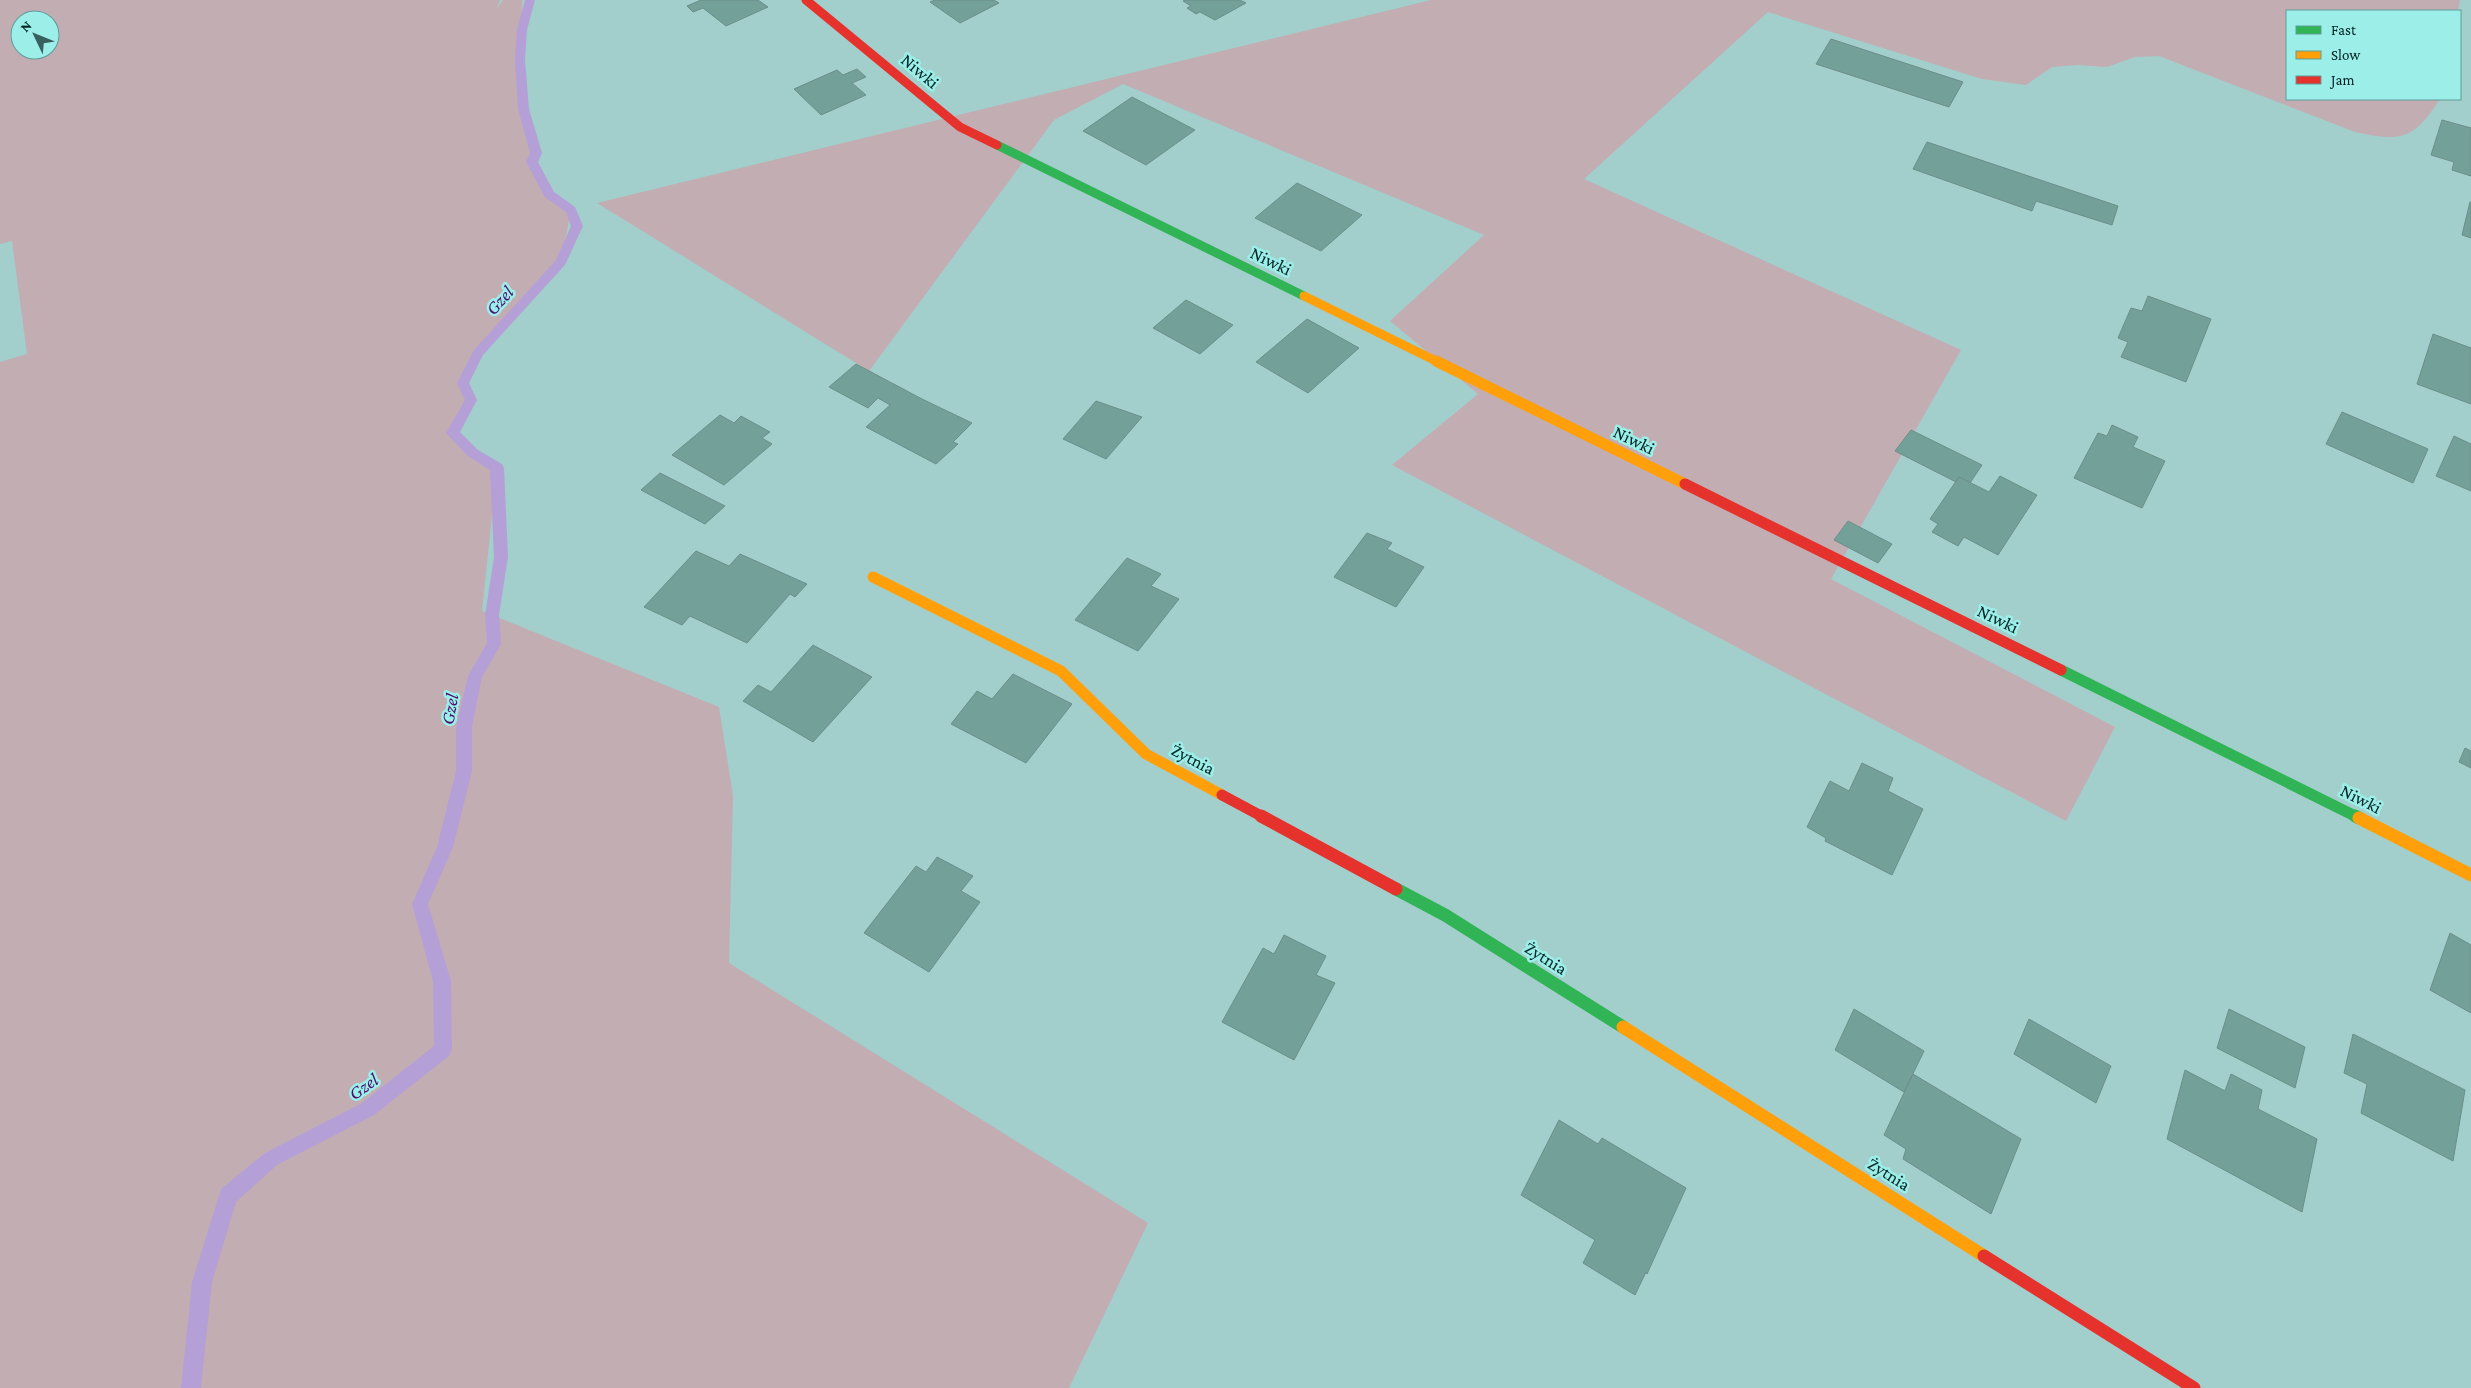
<svg xmlns="http://www.w3.org/2000/svg" width="2471" height="1388" font-family="'Crimson Pro',serif">
<style>
.green{fill:#c2adb2;fill-rule:evenodd}
.lines{fill:none;stroke-linecap:round;stroke-linejoin:round}
.stream{fill:#b4a0d7;fill-rule:evenodd}
.building{fill:#73a19a;stroke:#6c8e89}
.fast-far2{stroke:#30b455;stroke-width:9}
.fast-far1{stroke:#30b455;stroke-width:11}
.fast{stroke:#30b455;stroke-width:13}
.slow-far2{stroke:#ff9f0a;stroke-width:9}
.slow-far1{stroke:#ff9f0a;stroke-width:11}
.slow{stroke:#ff9f0a;stroke-width:13}
.jam-far2{stroke:#e5322d;stroke-width:9}
.jam-far1{stroke:#e5322d;stroke-width:11}
.jam{stroke:#e5322d;stroke-width:13}
.labels{text-anchor:middle;stroke-width:5;stroke-linejoin:round;paint-order:stroke}
.street-label{font-size:18px;fill:#002322;stroke:#9ceee9}
.water-label{font-size:19px;font-style:italic;fill:#4f0e6e;stroke:#9ceee9}
</style>
<rect width="100%" height="100%" fill="#a2cecc"/>
<g class="green">
<path d="M0,0h500l-3,8 6,-8h19l6,134 21,60 22,16 -10,52 -83,91 -15,30 8,17 -18,33 44,35 -15,143 237,96 14,89 -4,167 419,260 -79,165h-1069v-1026l27,-8 -15,-113 -12,3zM20,20h30v30h-30z"/>
<path d="M1431,0h1029l-2,11h-171v88h153c-27,41 -38,43 -85,33l-196,-76 -24,1 -28,10 -29,-2 -26,2 -26,18 -44,-6 -214,-67 -184,167 377,171 -130,229 284,148 -49,94 -674,-356 86,-71 -88,-73 94,-86 -361,-151 -69,36 -185,251 -272,-168z"/>
</g>
<g class="lines">
<path class="stream" d="M525,0h10l-8,30 -2,30 4,49 13,44 -4,9 16,30 21,15 8,19 -18,39 -82,90 -14,28 8,17 -17,32 18,18 24,14 2,4 4,89 -9,58 2,29 -19,33 -10,50v44l-19,76 -25,57 23,77 1,69 -3,6 -75,59 -97,50 -41,37 -24,80 -11,106h-20l11,-106 29,-93 44,-36 97,-50 72,-57 -1,-65 -21,-77 25,-57 19,-76v-44l12,-51 19,-33 -2,-28 9,-58 -4,-87 -22,-14 -22,-23 19,-33 -8,-17 17,-33 82,-90 15,-34 -5,-14 -21,-15 -19,-35 4,-9 -12,-44 -3,-49 2,-30z"/>
</g>
<g class="building">
<path d="M701,0h57l10,7 -42,19 -23,-18 -10,4 -6,-6z"/>
<path d="M935,0h59l5,3 -39,20 -30,-21z"/>
<path d="M1186,0h54l6,3 -31,17 -15,-8 -4,2 -9,-6 4,-2 -8,-5z"/>
<path d="M1831,39l132,43 -14,25 -133,-43z"/>
<path d="M857,69l9,8 -14,6 14,12 -45,20 -27,-26 43,-19 6,5z"/>
<path d="M1132,97l63,33 -49,35 -63,-34z"/>
<path d="M2442,120l29,8v48l-19,-6 2,-8 -23,-7z"/>
<path d="M1927,142l191,64 -6,19 -76,-24 -4,10 -119,-42z"/>
<path d="M1297,183l65,32 -41,36 -66,-33z"/>
<path d="M2470,202h1v36l-9,-3z"/>
<path d="M2148,296l63,23 -25,63 -65,-25 7,-15 -10,-4 13,-30 11,3z"/>
<path d="M1186,300l47,25 -33,29 -47,-26z"/>
<path d="M1307,319l52,29 -51,45 -52,-31z"/>
<path d="M2433,334l38,14v56l-54,-20z"/>
<path d="M856,364l66,35 50,24 -19,19 5,2 -22,20 -70,-37 24,-22 -12,-7 -10,10 -39,-21z"/>
<path d="M1096,401l46,16 -36,42 -43,-20z"/>
<path d="M2342,412l86,37 -15,34 -87,-39z"/>
<path d="M720,415l14,8 7,-7 29,16 -8,6 10,6 -48,41 -52,-30z"/>
<path d="M2112,425l26,12 -5,10 32,14 -23,47 -68,-30 24,-45 9,3z"/>
<path d="M1911,430l71,35 -12,18 -11,-6 -3,5 -61,-31z"/>
<path d="M2454,436l17,8v47l-35,-15z"/>
<path d="M660,473l65,33 -20,18 -64,-34z"/>
<path d="M2000,476l37,19 -39,60 -34,-18 -6,9 -26,-14 6,-8 -8,-5 29,-42 30,15z"/>
<path d="M1848,521l44,23 -14,19 -44,-23z"/>
<path d="M1367,533l25,10 -5,6 37,18 -28,40 -62,-30z"/>
<path d="M696,551l33,15 11,-12 67,30 -12,13 -5,-3 -43,49 -57,-27 -8,9 -38,-18z"/>
<path d="M1127,558l34,16 -10,12 28,13 -41,52 -63,-31z"/>
<path d="M813,645l59,32 -59,65 -70,-41 15,-16 13,7z"/>
<path d="M1013,674l59,30 -46,59 -75,-39 26,-33 15,8z"/>
<path d="M2465,748l6,3v17l-12,-6z"/>
<path d="M1862,763l31,15 -5,13 35,18 -31,66 -67,-34 1,-3 -19,-11 23,-46 19,10z"/>
<path d="M937,857l36,19 -12,15 19,11 -51,70 -65,-39 52,-67 10,6z"/>
<path d="M2450,933l21,12v68l-41,-23z"/>
<path d="M1284,935l42,21 -10,19 19,8 -41,77 -72,-38 41,-74 11,6z"/>
<path d="M1854,1009l70,42 -20,41 -69,-42z"/>
<path d="M2229,1009l76,38 -10,41 -78,-40z"/>
<path d="M2029,1019l82,47 -15,37 -82,-49z"/>
<path d="M2353,1034l112,56 -12,71 -92,-48 6,-29 -23,-11z"/>
<path d="M2185,1070l40,21 6,-17 31,16 -4,19 59,30 -15,73 -135,-73z"/>
<path d="M1913,1074l108,65 -30,75 -88,-55 3,-10 -22,-14z"/>
<path d="M1559,1120l39,24 4,-6 84,50 -39,86 -1,-2 -11,23 -52,-32 12,-23 -74,-45z"/>
</g>
<g class="lines">
<path class="fast-far2" d="M997,145l307,151"/>
<path class="fast-far1" d="M2061,670l296,147"/>
<g class="fast">
<path d="M2355,816l4,2"/>
<path d="M1396,889l49,26 178,112"/>
</g>
<path class="slow-far2" d="M1304,296l134,66"/>
<g class="slow-far1">
<path d="M1436,361l249,123"/>
<path d="M873,577l188,94 85,83 76,41"/>
</g>
<g class="slow">
<path d="M2359,818l112,57"/>
<path d="M1623,1027l361,229"/>
</g>
<path class="jam-far2" d="M806,0l154,127 37,18"/>
<g class="jam-far1">
<path d="M1685,484l376,186"/>
<path d="M1222,795l41,22"/>
</g>
<g class="jam">
<path d="M1261,816l135,73"/>
<path d="M1984,1256l210,132"/>
</g>
</g>
<g class="labels">
<g class="street-label">
<text transform="translate(920 71) rotate(40)" y="6">Niwki</text>
<text transform="translate(1271 261) rotate(26)" y="6">Niwki</text>
<text transform="translate(1634 440) rotate(26)" y="6">Niwki</text>
<text transform="translate(1998 619) rotate(26)" y="6">Niwki</text>
<text transform="translate(1193 759) rotate(28)" y="6">Żytnia</text>
<text transform="translate(2361 799) rotate(27)" y="6">Niwki</text>
<text transform="translate(1546 958) rotate(32)" y="6">Żytnia</text>
<text transform="translate(1889 1174) rotate(32)" y="6">Żytnia</text>
</g>
<g class="water-label">
<text transform="translate(499 300) rotate(-48)" y="7">Gzel</text>
<text transform="translate(449 709) rotate(-80)" y="7">Gzel</text>
<text transform="translate(363 1086) rotate(-35)" y="7">Gzel</text>
</g>
</g>
<rect x="2286" y="10" width="175" height="90" fill="#9ceee9" stroke="#5e9d99"/>
<rect x="2296" y="26" width="25" height="8" fill="#30b455" stroke="#5e9d99"/>
<text x="2331" y="35" font-size="15" fill="#002322">Fast</text>
<rect x="2296" y="51" width="25" height="8" fill="#ff9f0a" stroke="#5e9d99"/>
<text x="2331" y="60" font-size="15" fill="#002322">Slow</text>
<rect x="2296" y="76" width="25" height="8" fill="#e5322d" stroke="#5e9d99"/>
<text x="2331" y="85" font-size="15" fill="#002322">Jam</text>
<g transform="translate(35 35) rotate(313)"><circle r="24" fill="#9ceee9" stroke="#5e9d99"/>
<path d="M0-4L9 19L0 12L-9 19Z" fill="#395f5e"/>
<text y="-8" font-size="14" font-weight="bold" text-anchor="middle" fill="#002322">N</text>
</g>
</svg>
